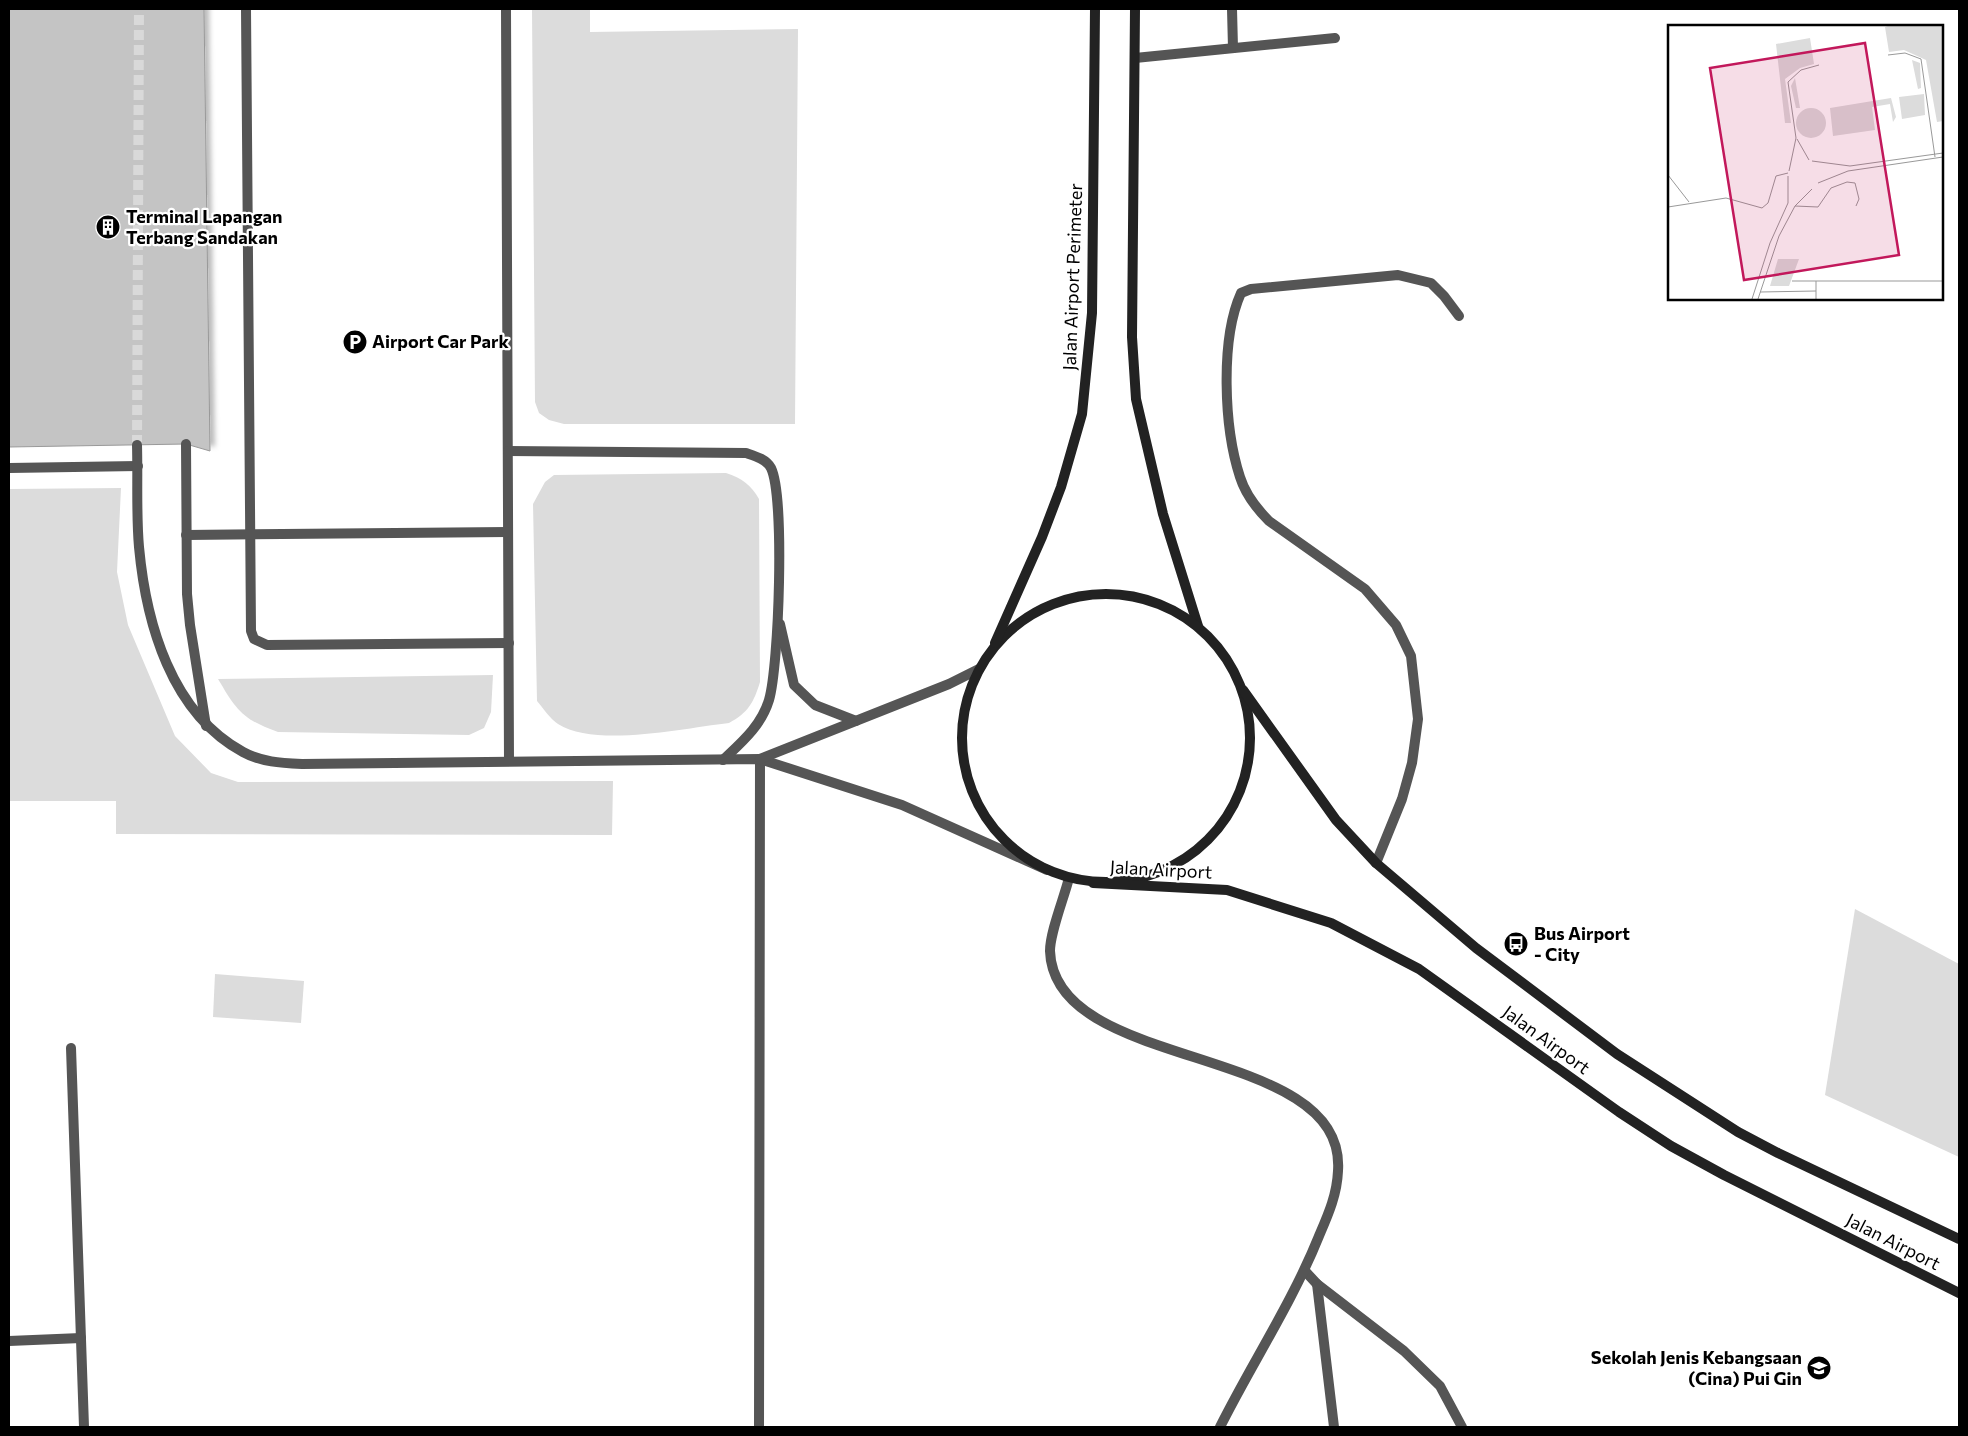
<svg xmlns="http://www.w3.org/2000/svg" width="1968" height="1436" font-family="Commissioner,sans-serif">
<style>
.green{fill:#dcdcdc}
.building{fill:#c4c4c4;stroke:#999;filter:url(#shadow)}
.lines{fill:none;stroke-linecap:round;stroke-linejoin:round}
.street-tunnel{stroke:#d9d9d9;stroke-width:10;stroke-dasharray:10 5;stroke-linecap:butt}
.lane{stroke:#555;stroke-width:10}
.street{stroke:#555;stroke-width:10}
.secondary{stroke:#222;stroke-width:10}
.labels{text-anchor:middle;stroke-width:4.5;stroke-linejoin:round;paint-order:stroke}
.poi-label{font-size:18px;font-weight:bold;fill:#000;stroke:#fff;text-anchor:start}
.street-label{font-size:18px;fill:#000;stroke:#fff}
.inset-road{fill:none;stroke:#999;stroke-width:1}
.view{fill:#c2185b;fill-opacity:0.15;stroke:#c2185b;stroke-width:2.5}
.inset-edge{fill:none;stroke:#000;stroke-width:2.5}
</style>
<defs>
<filter id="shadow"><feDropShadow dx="4.5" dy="-4.5" stdDeviation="2.5" flood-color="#0004"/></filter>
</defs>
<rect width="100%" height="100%" fill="#fff"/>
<g class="green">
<path d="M532,9h58v23l208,-3 -3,395h-231l-15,-4 -10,-7 -4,-11z"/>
<path d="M726,473c16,5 25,12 33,26l1,183c-6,20 -12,31 -31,41 -45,5 -133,25 -171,1 -8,-5 -15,-16 -21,-23l-4,-197 12,-22 9,-7z"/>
<path d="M121,488l-4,84 11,53 47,111 36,37 27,9 375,-1 -1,54 -496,-1v-33h-107v-312z"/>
<path d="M493,675l-2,37 -7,16 -15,7 -191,-3c-36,-13 -41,-21 -60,-53z"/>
<path d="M1855,909l104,55v193l-134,-62z"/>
<path d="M215,974l89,7 -3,42 -88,-6z"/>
</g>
<path class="building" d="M9,9h195l6,442 -24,-7 -177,3z"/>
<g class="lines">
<path class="street-tunnel" d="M137,445l2,-436"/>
<g class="lane">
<path d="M246,9l5,622 3,8 13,6 242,-2"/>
<path d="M506,9l3,752"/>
<path d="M1232,9l1,39"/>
<path d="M1135,58l200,-20"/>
<path d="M186,444l1,150 3,31 16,101"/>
<path d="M508,451l238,2c9,3 20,6 25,15 14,29 8,198 -2,232 -8,26 -27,42 -46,60"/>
<path d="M9,468l129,-2"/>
<path d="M186,535l322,-3"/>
<path d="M780,624l14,61 21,20 41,16"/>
<path d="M71,1048l13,379"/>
<path d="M1305,1271l12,13 87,67 36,35 22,41"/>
<path d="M1317,1284l17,143"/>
<path d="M9,1341l72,-3"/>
<path d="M759,1427l1,-668"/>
</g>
<g class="street">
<path d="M137,445c1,34 -1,68 2,102 7,76 32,166 104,205 18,10 38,11 59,12l458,-5 142,46 145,65"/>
<path d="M760,759l189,-75 30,-15"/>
<path d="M1376,863l26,-64 10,-36 6,-44 -7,-63 -15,-31 -31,-36 -96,-68c-11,-11 -24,-28 -29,-44 -16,-49 -20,-137 1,-184l10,-4 147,-14 33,8 13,13 15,20"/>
<path d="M1069,878c-5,20 -19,54 -19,73 4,123 297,91 288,220 -1,24 -10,44 -19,65 -27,67 -67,127 -99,191"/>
</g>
<g class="secondary">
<path d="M1135,9l-3,328 4,62 27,115 35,112"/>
<circle cx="1106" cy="738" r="144"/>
<path d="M995,643l47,-106 19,-50 21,-73 10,-101 3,-304"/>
<path d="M1243,690l93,130 40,43 100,85 141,106 121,78 40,21 181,86"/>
<path d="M1093,883l134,7 104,33 88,46 200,143 52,34 53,29 235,118"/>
</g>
</g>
<defs>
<symbol id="building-disc" viewBox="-11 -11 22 22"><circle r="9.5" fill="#000" stroke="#fff"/><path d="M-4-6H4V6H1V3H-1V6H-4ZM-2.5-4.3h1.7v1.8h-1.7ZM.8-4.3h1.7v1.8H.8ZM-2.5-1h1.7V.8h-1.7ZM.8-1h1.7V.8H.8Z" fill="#fff"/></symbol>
<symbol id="parking-disc" viewBox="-11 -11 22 22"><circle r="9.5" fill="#000" stroke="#fff"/><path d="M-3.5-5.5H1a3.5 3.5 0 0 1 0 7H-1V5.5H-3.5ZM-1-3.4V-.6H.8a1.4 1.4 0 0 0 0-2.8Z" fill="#fff"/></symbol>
<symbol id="bus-disc" viewBox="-11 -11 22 22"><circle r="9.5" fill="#000" stroke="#fff"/><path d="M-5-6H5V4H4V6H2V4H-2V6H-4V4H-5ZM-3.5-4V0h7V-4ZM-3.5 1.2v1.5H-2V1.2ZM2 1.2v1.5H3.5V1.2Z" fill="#fff"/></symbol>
<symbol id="school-disc" viewBox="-11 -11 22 22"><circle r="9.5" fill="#000" stroke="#fff"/><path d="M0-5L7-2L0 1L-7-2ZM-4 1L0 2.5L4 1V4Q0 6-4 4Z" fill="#fff"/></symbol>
</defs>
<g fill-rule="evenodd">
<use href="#building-disc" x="94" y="213" width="28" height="28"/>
<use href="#parking-disc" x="341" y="328" width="28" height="28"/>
<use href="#bus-disc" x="1502" y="930" width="28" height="28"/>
<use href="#school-disc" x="1805" y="1354" width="28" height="28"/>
</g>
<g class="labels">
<g class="poi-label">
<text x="126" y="223">Terminal Lapangan<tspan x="126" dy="21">Terbang Sandakan</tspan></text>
<text x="372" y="348">Airport Car Park</text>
<text x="1534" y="940">Bus Airport<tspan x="1534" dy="21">- City</tspan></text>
<text x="1802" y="1364" text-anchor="end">Sekolah Jenis Kebangsaan<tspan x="1802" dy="21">(Cina) Pui Gin</tspan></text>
</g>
<g class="street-label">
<text transform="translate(1073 277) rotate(-88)" y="6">Jalan Airport Perimeter</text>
<text transform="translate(1161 870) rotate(3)" y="6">Jalan Airport</text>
<text transform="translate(1546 1040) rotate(36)" y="6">Jalan Airport</text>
<text transform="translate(1893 1242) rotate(27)" y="6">Jalan Airport</text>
</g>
</g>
<g transform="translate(1668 25)">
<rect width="275" height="275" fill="#fff"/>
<path d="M220,1h55v95l-6,1 -11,-62 -22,-10 -15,2 -4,-25zM142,13l4,26 -14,4 -15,11 6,44h-6l-9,-79zM244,35l8,3 1,25 -3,1zM127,53l5,30h-4l-5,-22zM256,69l1,21 -23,4 -3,-22zM223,73l5,19 -3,5 -3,-18 -18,3 3,23 -42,6 -3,-28zM128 98a15 15 0 1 1 30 0a15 15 0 1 1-30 0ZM110,234h21l-10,27h-19z" fill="#dcdcdc"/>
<path class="inset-road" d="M220,30l17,-2 16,6 14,98M129,114l12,21M144,136l38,5 93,-13M121,146l7,-33 -8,-56 13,-12 18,-5M0,150l21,27M150,158l30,-12 95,-14M127,181l23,1 13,-19 16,-6 8,1 4,16 -3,7M0,182l58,-9 36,10 6,-5 8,-27 12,-3M124,256h151M92,267l56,-1M84,274l18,-56 18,-40v-27M90,274l21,-63 16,-30 17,-17M148,274v-18"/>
<path class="view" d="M197,18l34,212 -155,25 -34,-212z"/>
<rect width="275" height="275" class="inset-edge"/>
</g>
<rect width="1968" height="1436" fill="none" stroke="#000000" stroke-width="20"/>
</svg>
